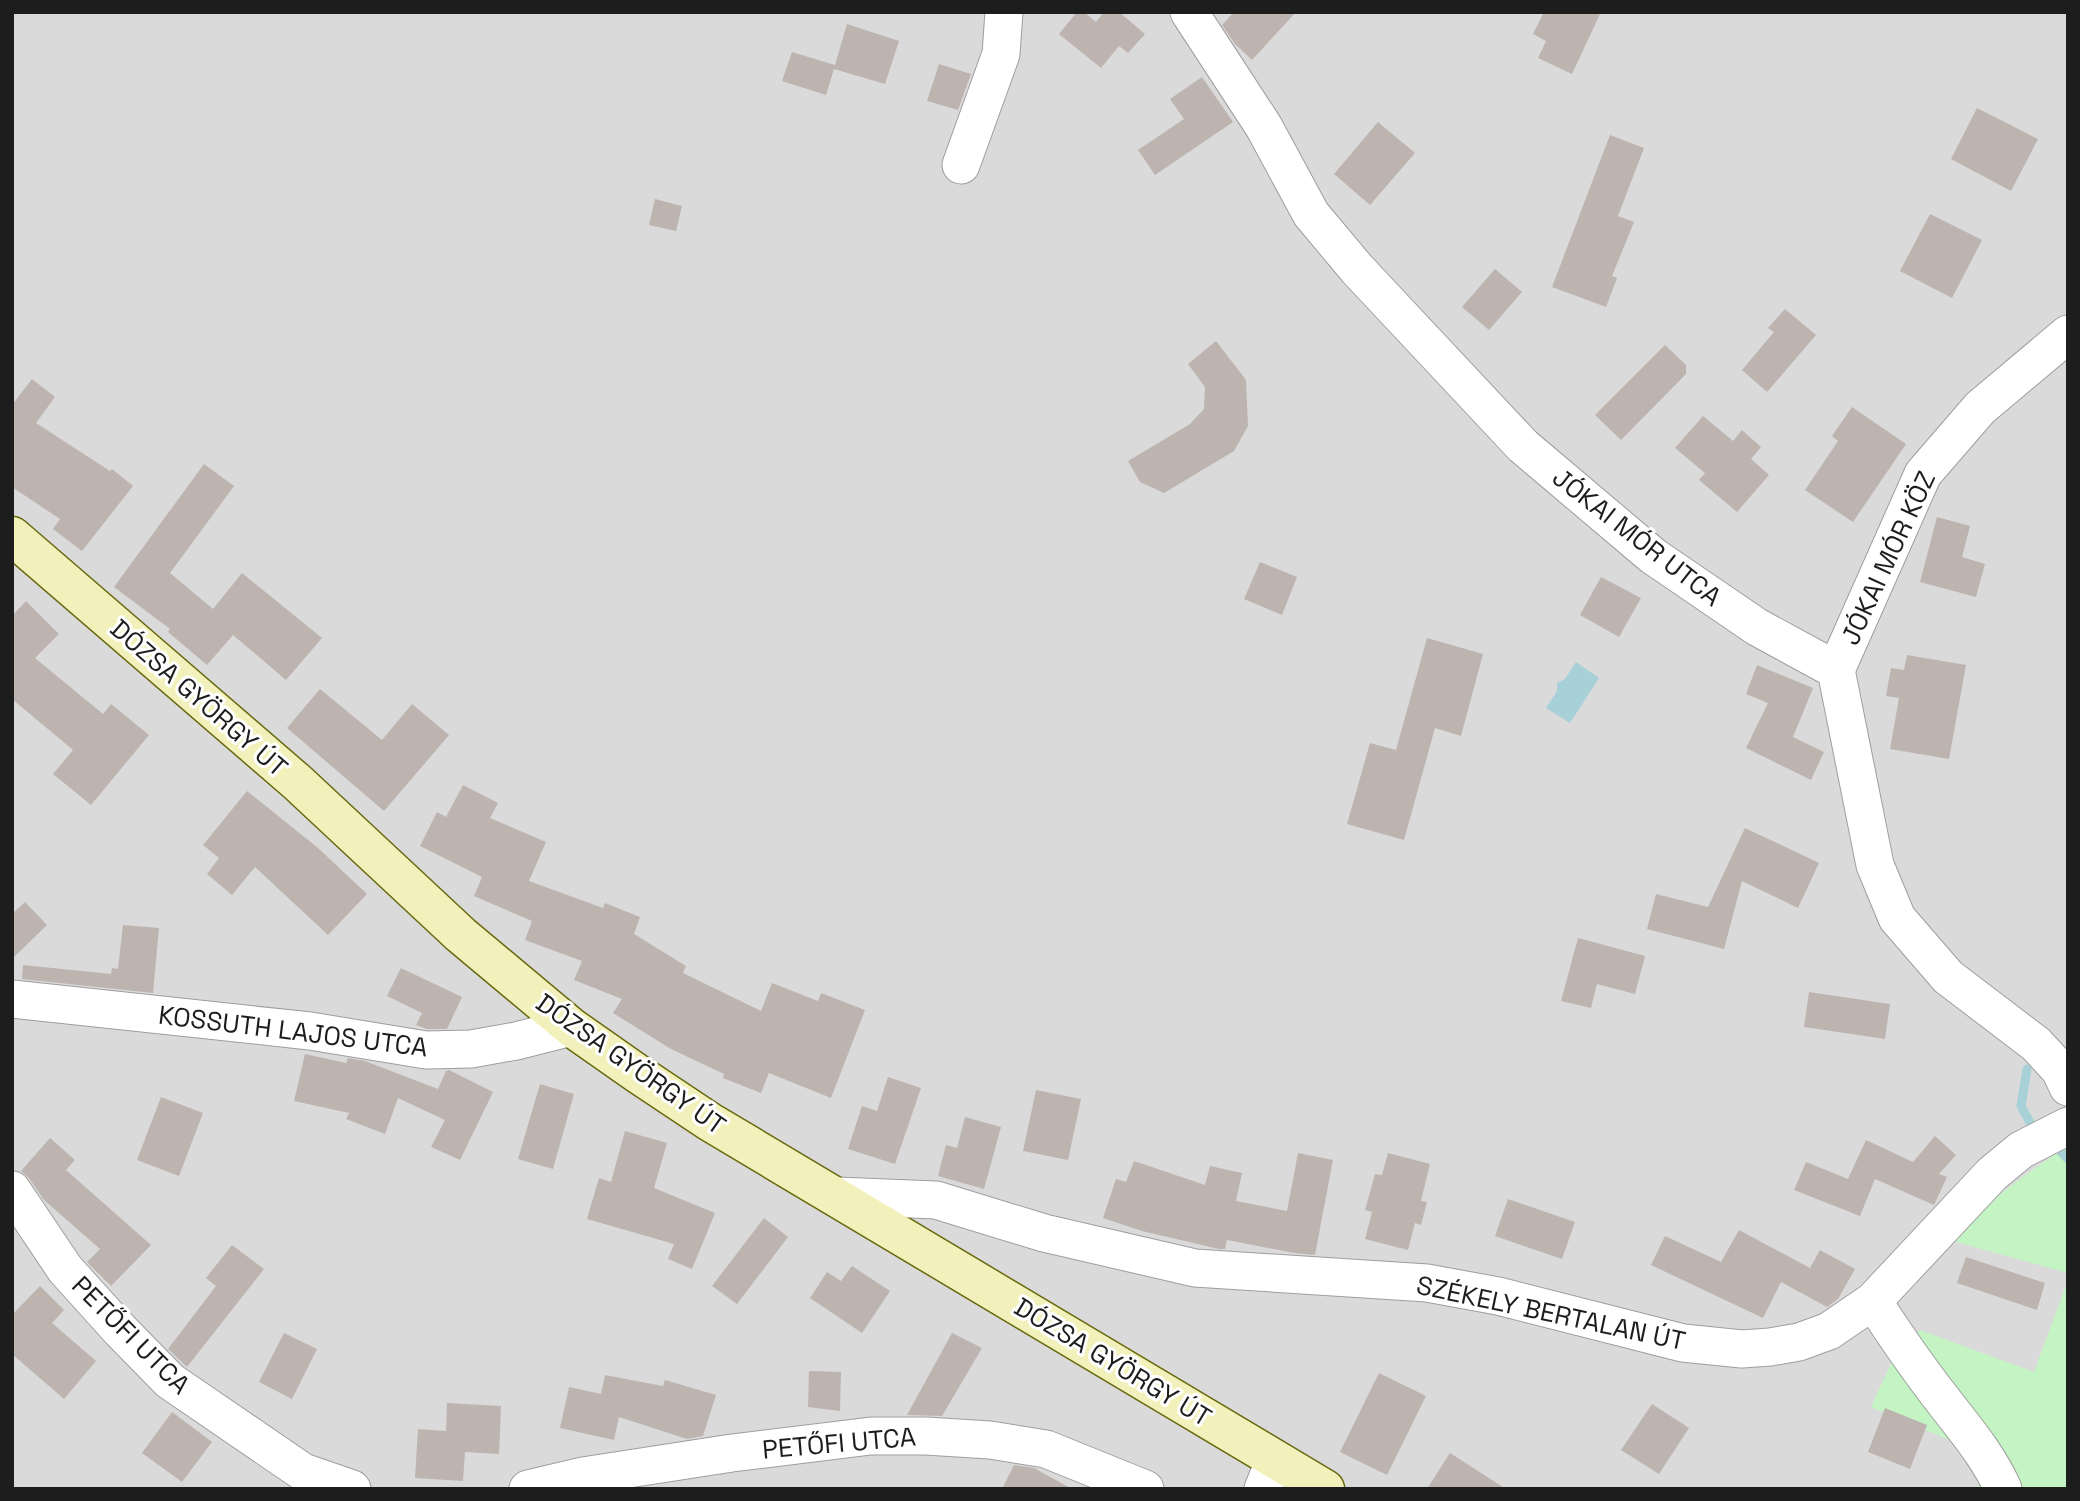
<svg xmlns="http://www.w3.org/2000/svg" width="2080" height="1501" font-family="'Space Grotesk',sans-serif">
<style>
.residential{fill:#dadada}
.park{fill:#c4f4c3}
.water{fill:#a7d1d7}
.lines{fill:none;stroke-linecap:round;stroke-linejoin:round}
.stream{stroke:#a7d1d7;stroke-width:9}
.building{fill:#bdb4b0}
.minor-casing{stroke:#9e9e9e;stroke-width:39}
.secondary-casing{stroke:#68690e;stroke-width:41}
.minor{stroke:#fff;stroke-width:37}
.secondary{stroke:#f3f1bb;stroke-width:38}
.labels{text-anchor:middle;stroke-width:6;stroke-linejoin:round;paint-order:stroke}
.street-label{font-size:26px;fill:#1d1d1d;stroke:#fff}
</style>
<rect width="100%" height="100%" fill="#ede9e3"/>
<rect class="residential" x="12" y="12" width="2056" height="1477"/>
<g class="park">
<path d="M2068,1146v127l-112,-31c29,-42 70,-68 112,-96z"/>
<path d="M2068,1280v209h-91l5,-16 -11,-24 -100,-42 23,-50 26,-27 114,42z"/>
</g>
<path class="water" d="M1576,662l23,16 -29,45 -24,-15 11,-17v-8l8,-4z"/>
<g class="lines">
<g class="stream">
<path d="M2027,1069l-6,37 10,18"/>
<path d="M2060,1151l8,8"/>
</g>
</g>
<g class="building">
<path d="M1077,12h7l12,10 8,-10h15l26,22 -17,19 -9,-7 -18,22 -42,-34z"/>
<path d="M1234,12h62l-44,48 -17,-16 -13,-19z"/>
<path d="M1544,12h57l-29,62 -34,-16 8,-17 -13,-7z"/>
<path d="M847,24l52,17 -14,43 -51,-15 -8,26 -44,-14 10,-29 43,13z"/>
<path d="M939,64l32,10 -13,36 -31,-9z"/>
<path d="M1202,77l31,45 -78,53 -17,-25 46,-31 -14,-20z"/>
<path d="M1977,108l61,31 -27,52 -60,-32z"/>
<path d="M1378,122l37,31 -45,52 -36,-31z"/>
<path d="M1610,135l34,13 -26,68 16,6 -22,54 5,2 -11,29 -54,-20z"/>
<path d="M655,199l27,7 -6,25 -27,-6z"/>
<path d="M1930,214l52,26 -30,58 -52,-27z"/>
<path d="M1495,269l27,23 -33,38 -27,-23z"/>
<path d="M1785,309l31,26 -49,57 -25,-22 32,-38 -6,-4z"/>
<path d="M1216,341l30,39 2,46 -14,25 -70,42 -24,-11 -12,-21 62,-37 14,-15 1,-22 -17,-23z"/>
<path d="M1665,345l21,20v9l-65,66 -26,-25z"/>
<path d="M32,379l23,18 -19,26 74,48 2,-2 21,17 -51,65 -29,-22 7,-10 -48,-32v-82z"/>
<path d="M1852,407l54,37 -53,78 -48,-32 33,-49 -6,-5z"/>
<path d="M1703,416l30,25 9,-11 19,17 -10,12 18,16 -32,37 -38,-32 6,-7 -30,-25z"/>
<path d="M204,464l30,22 -64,87 43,36 29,-36 80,65 -36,42 -53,-45 -26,30 -39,-33 2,-3 -56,-42z"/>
<path d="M1937,517l33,9 -8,31 23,7 -9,33 -56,-15z"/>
<path d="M1260,562l37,15 -15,38 -38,-16z"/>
<path d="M1601,577l40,21 -22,39 -39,-22z"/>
<path d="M26,601l33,33 -24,24 68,56 8,-10 38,31 -58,70 -38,-31 20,-24 -61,-51v-83z"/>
<path d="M1427,638l56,16 -22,82 -26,-8 -31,112 -57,-16 23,-81 26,7z"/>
<path d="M1907,655l59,10 -17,94 -59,-10 9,-51 -13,-2 5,-28 13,2z"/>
<path d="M1757,665l56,23 -20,49 31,15 -13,28 -65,-32 22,-45 -22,-9z"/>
<path d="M320,689l62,51 30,-36 37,31 -65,76 -97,-83z"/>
<path d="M463,785l35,18 -8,15 56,24 -17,39 74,27 2,-5 35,14 -6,17 52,32 -3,7 78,38 11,-28 46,18 3,-8 44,17 -34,88 -62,-25 -8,20 -38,-15 1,-4 -53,-25 -58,-36 9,-14 -48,-19 8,-19 -57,-21 7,-19 -58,-25 8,-19 -62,-31 17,-34 9,5z"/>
<path d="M247,791l71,57 49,46 -39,41 -73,-68 -23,28 -25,-21 12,-16 -16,-13z"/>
<path d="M1745,828l74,35 -21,45 -56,-27 -18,68 -77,-20 9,-35 52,13z"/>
<path d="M25,902l22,23 -35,34v-45z"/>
<path d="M123,925l36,3 -6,65 -131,-14 1,-14 88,9 1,-6 6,1z"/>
<path d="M1578,938l67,18 -10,38 -38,-10 -6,24 -30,-7z"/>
<path d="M401,968l61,29 -15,32h-20l-11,-4 6,-12 -35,-17z"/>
<path d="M1809,992l81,12 -5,35 -81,-12z"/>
<path d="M305,1054l41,9 2,-5 17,3 73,28 8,-18 3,-1 44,22 -33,68 -29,-13 14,-27 -47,-22 -13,36 -39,-15 3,-6 -55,-12z"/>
<path d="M888,1077l33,11 -26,76 -47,-15 14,-43 15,5z"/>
<path d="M540,1084l34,10 -21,75 -35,-10z"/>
<path d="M1036,1090l45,9 -13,61 -45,-9z"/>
<path d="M161,1097l42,16 -24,63 -42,-16z"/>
<path d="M965,1117l36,10 -17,62 -46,-13 8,-31 11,3z"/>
<path d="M625,1131l42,12 -13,45 61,25 -23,56 -24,-10 6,-15 -87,-25 12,-41 12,4z"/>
<path d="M1935,1136l21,19 -17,19 8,3 -13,28 -59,-26 -15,37 -66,-26 12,-28 42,17 18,-39 47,22z"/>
<path d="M50,1138l25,22 -9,10 85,75 -40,41 -24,-24 13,-13 -56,-49 -15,-22 -8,-7z"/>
<path d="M1298,1153l35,7 -18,95 -21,-2 -67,-13 -2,9h-6l-77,-18 -39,-13 13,-39 10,3 8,-21 71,24 5,-19 32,7 -6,28 51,10z"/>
<path d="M1388,1153l42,11 -9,37 6,1 -6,23 -6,-2 -7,27 -43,-11 7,-27 -7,-2 10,-36 7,1z"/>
<path d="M1508,1199l67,23 -13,37 -67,-23z"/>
<path d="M764,1218l24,19 -51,67 -25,-18z"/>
<path d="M1739,1230l71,38 10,-18 35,19 -17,30 -11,8 -46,-25 -18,36 -112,-53 14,-29 56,26z"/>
<path d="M232,1245l32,24 -77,98 -19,-18 48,-63 -10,-8z"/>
<path d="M1966,1257l79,26 -8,27 -80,-27z"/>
<path d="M852,1266l38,25 -28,42 -52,-35 17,-26 14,9z"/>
<path d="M40,1286l24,24 -12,13 44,38 -32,38 -52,-45v-39z"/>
<path d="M284,1333l33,16 -25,50 -33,-17z"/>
<path d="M952,1333l30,15 -40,68 -35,-1z"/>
<path d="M809,1371l32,1 -1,39 -32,-4z"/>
<path d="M1379,1373l47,23 -39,79 -47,-23z"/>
<path d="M605,1375l58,11 2,-6 51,15 -13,41 -16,3 -68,-22 -5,23 -54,-12 9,-41 32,7z"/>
<path d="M447,1403l54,3 -2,48 -34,-2 -2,29 -48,-3 3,-49 28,2z"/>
<path d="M1652,1404l37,24 -30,46 -38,-24z"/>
<path d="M1885,1408l42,17 -17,44 -42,-17z"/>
<path d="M172,1412l40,30 -30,40 -40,-29z"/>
<path d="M1450,1453l56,36h-79z"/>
<path d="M1014,1465l20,3 38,21h-70z"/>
</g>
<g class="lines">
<defs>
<g id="minor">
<path d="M1189,12l75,115 47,87 46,55 166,177 130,110 104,71 79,43 39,195 22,53 51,59 88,67 24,26 8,17"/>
<path d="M961,165l40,-111 3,-42"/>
<path d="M1836,670l87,-196 57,-66 88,-74"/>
<path d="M12,999l298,32 116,19 45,-1 45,-8 55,-14"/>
<path d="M12,1190l53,79 55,61 50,51 133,91 49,17"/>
<path d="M837,1196l99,4 108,33 151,35 232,15 71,13 185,47 59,6 28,-2 29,-5 30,-11 44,-30 119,-127 29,-24 47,-24"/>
<path d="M1873,1301c22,34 44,66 69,98 22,29 46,56 61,90"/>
<path d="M528,1489l55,-13 149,-23 139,-17h55l64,4 56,9 99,40"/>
<path d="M1263,1489l12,-30"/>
</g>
<path id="secondary" d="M12,536l285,246 164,153 110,92 67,47 72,48 615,367"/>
</defs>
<use href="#minor" class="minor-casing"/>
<use href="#secondary" class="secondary-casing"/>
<use href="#minor" class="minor"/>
<use href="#secondary" class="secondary"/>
</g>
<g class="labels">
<g class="street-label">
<text transform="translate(1637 537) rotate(38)" y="9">JÓKAI MÓR UTCA</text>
<text transform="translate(1888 558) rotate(-65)" y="9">JÓKAI MÓR KÖZ</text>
<text transform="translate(199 698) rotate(41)" y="9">DÓZSA GYÖRGY ÚT</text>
<text transform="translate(293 1031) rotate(7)" y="9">KOSSUTH LAJOS UTCA</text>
<text transform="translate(631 1064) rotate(35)" y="9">DÓZSA GYÖRGY ÚT</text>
<text transform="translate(1551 1313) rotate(12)" y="9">SZÉKELY BERTALAN ÚT</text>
<text transform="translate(131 1335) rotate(45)" y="9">PETŐFI UTCA</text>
<text transform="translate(1113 1362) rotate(31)" y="9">DÓZSA GYÖRGY ÚT</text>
<text transform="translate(839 1443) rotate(-5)" y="9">PETŐFI UTCA</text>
</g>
</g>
<rect width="2080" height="1501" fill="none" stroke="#1d1d1d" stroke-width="28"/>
</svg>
